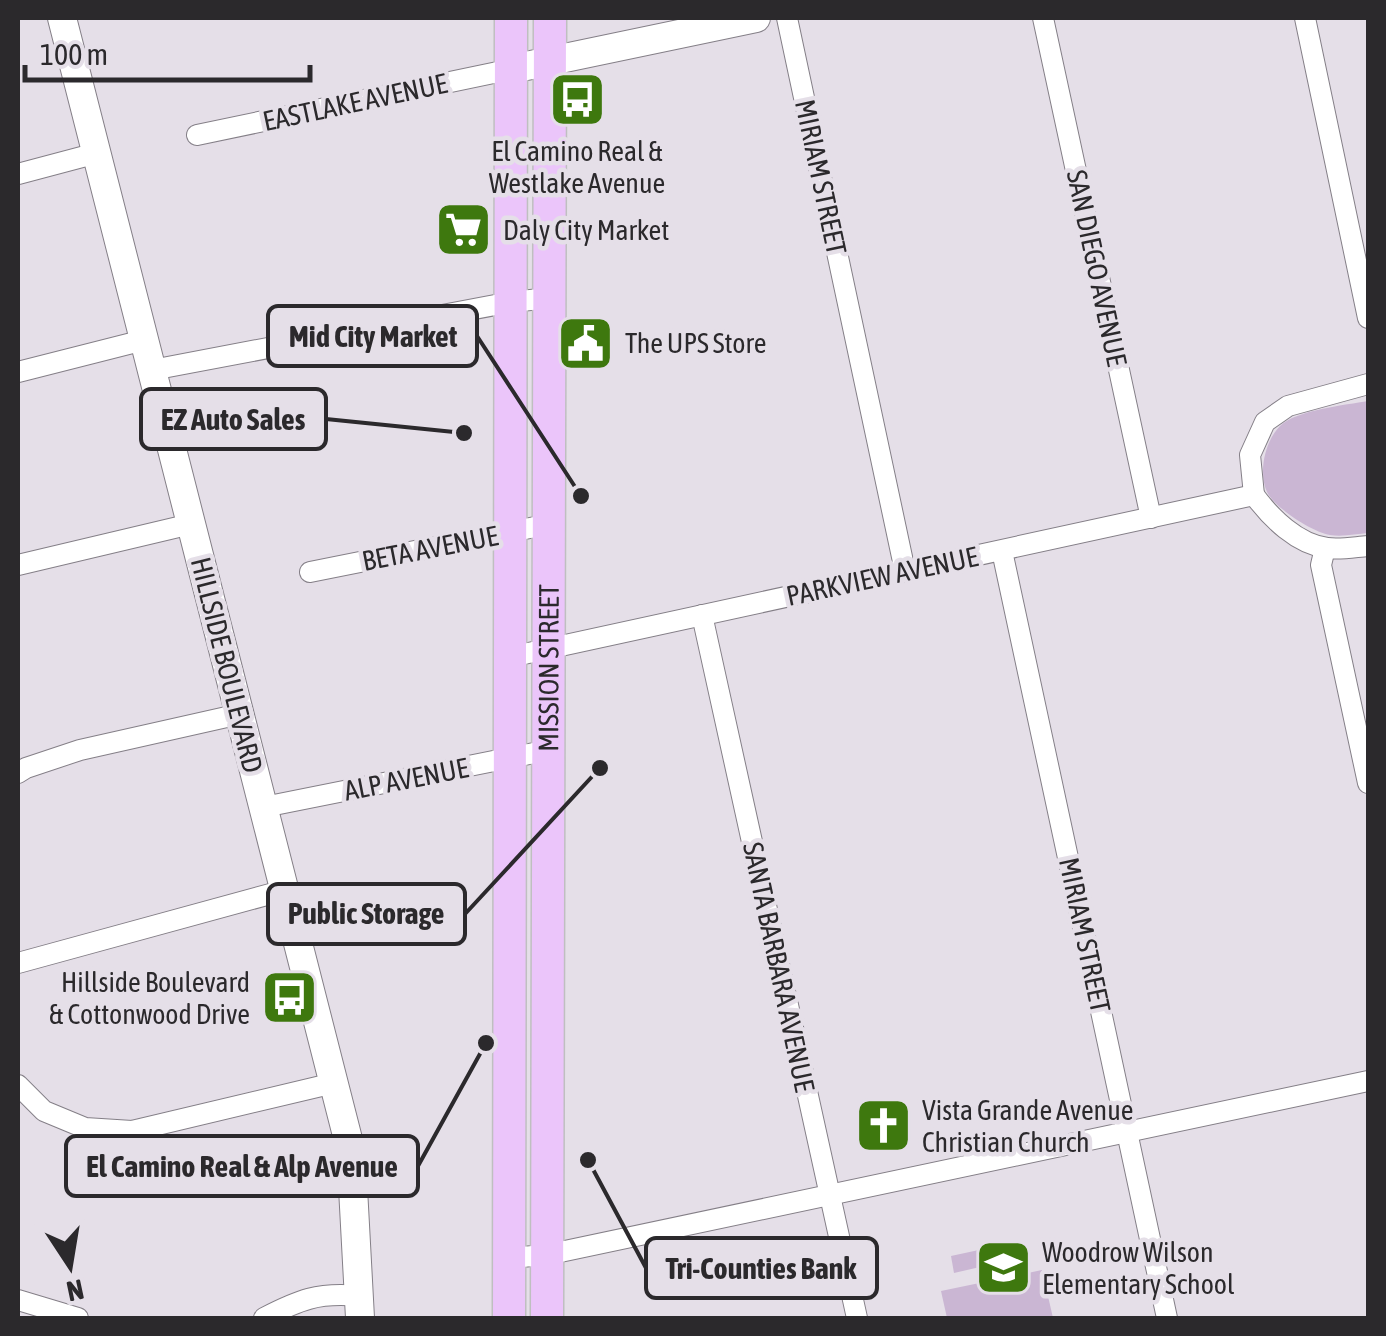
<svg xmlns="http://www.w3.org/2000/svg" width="1386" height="1336" font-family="'Asap Condensed',sans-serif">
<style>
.green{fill:#cab6d3}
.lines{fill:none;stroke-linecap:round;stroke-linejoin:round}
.street-casing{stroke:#847f87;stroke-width:22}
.secondary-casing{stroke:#847f87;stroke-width:30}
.primary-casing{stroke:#bfbfc0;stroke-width:35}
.street{stroke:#fff;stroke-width:20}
.secondary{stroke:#fff;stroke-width:28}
.primary{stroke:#ebc5fa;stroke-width:32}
.labels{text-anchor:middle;stroke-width:9;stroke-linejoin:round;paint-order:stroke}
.street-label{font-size:28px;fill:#2b292c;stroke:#e5dfe8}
.poi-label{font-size:28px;fill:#2b292c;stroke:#e5dfe8;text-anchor:start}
.leader{fill:none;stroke:#2b292c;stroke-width:4}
.callout-dot{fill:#2b292c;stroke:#e5dfe8;stroke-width:4}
.callout{fill:#e5dfe8;stroke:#2b292c;stroke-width:4}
.callout-label{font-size:30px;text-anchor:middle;font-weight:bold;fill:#2b292c}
</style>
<rect width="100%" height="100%" fill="#e5dfe8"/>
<g class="green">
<path d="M1368,401v132c-11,1 -26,4 -38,2 -18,-3 -55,-27 -63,-43 -9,-20 -2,-51 13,-66 16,-16 66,-21 88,-25z"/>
<path d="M1002,1245l4,16 -52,12 -3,-17z"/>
<path d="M1042,1270l11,48h-106l-6,-27z"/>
</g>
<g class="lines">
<defs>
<g id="street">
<path d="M787,18l118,553"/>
<path d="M1043,18l108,500"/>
<path d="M1305,18l63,300"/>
<path d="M197,135l315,-66"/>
<path d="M18,174l79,-21"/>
<path d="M152,370l359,-68 39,-4"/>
<path d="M18,372l126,-32"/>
<path d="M1254,495l-4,-40 15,-33 23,-16 80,-22"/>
<path d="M1254,495c17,23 43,49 73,53 13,2 28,-1 41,-2"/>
<path d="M1325,548l-4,17 47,218"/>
<path d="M1002,551l165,767"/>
<path d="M18,565l173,-41"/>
<path d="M310,572l240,-48"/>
<path d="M702,615l155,703"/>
<path d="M510,657l744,-162"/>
<path d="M18,773l8,-5 54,-18 160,-36"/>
<path d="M264,807l285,-57"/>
<path d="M18,963l267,-73"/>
<path d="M18,1085l26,26 41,17 47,3 202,-48"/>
<path d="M508,1258l38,-3 822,-174"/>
<path d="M18,1300l60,18"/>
<path d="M264,1318c35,-18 54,-26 95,-22"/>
</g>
<g id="secondary">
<path d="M62,18l289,1133 9,167"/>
<path d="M512,69l244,-51"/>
</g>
<g id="primary">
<path d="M509,1318l2,-1300"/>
<path id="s1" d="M547,1318l3,-1300"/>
</g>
</defs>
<use href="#street" class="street-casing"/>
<use href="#secondary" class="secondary-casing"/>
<use href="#primary" class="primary-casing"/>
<use href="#street" class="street"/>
<use href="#secondary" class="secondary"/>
<use href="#primary" class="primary"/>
</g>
<defs>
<symbol id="bus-square" viewBox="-11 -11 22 22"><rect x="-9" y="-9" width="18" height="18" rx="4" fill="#3e780e" stroke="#e5dfe8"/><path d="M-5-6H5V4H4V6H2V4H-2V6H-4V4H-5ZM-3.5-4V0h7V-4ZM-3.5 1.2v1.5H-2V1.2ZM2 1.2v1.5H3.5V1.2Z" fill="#fff"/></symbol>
<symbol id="supermarket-square" viewBox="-11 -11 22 22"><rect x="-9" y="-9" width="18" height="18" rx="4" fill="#3e780e" stroke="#e5dfe8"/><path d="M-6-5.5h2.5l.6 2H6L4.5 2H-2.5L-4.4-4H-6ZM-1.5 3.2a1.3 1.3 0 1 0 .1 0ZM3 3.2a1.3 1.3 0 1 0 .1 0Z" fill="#fff"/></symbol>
<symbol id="civic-square" viewBox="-11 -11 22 22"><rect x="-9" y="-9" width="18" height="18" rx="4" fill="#3e780e" stroke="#e5dfe8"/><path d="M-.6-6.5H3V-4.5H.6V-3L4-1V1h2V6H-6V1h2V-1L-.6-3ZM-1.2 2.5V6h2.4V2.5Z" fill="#fff"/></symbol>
<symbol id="church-square" viewBox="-11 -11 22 22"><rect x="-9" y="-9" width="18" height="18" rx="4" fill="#3e780e" stroke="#e5dfe8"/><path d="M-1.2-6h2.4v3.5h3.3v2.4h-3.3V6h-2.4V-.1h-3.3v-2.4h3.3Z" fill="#fff"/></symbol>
<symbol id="school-square" viewBox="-11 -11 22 22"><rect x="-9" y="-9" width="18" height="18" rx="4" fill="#3e780e" stroke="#e5dfe8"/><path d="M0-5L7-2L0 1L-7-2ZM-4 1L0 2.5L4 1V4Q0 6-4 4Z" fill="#fff"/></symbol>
</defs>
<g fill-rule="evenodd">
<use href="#bus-square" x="546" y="68" width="63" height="63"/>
<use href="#supermarket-square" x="432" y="198" width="63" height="63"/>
<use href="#civic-square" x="554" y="312" width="63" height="63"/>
<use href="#bus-square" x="258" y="966" width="63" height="63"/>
<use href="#church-square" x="852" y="1094" width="63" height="63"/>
<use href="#school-square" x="972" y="1236" width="63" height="63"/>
</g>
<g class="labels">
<g class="street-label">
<text transform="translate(355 102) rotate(-12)" y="10">EASTLAKE AVENUE</text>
<text transform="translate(821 177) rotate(78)" y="10">MIRIAM STREET</text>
<text transform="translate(1097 268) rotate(78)" y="10">SAN DIEGO AVENUE</text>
<text transform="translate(430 548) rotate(-11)" y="10">BETA AVENUE</text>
<text transform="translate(882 576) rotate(-12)" y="10">PARKVIEW AVENUE</text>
<text transform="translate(227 665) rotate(76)" y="10">HILLSIDE BOULEVARD</text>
<text dy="10" stroke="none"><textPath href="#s1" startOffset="650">MISSION STREET</textPath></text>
<text transform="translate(406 779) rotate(-11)" y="10">ALP AVENUE</text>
<text transform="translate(1085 935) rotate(78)" y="10">MIRIAM STREET</text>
<text transform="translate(779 967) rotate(78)" y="10">SANTA BARBARA AVENUE</text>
</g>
<g class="poi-label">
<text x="577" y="161" text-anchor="middle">El Camino Real &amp;<tspan x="577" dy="32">Westlake Avenue</tspan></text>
<text x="503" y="240">Daly City Market</text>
<text x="625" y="353">The UPS Store</text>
<text x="250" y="992" text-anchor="end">Hillside Boulevard<tspan x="250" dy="32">&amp; Cottonwood Drive</tspan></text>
<text x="922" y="1120">Vista Grande Avenue<tspan x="922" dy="32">Christian Church</tspan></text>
<text x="1042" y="1262">Woodrow Wilson<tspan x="1042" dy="32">Elementary School</tspan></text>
</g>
</g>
<path class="leader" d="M581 496L477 336M464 433L326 419M600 768L465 914M486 1043L418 1166M588 1160L646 1268"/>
<g class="callout-dot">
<circle cx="581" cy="496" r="10"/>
<circle cx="464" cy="433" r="10"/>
<circle cx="600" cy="768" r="10"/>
<circle cx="486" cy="1043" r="10"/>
<circle cx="588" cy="1160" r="10"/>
</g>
<g class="callout">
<rect x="268" y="306" width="209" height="60" rx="10"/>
<rect x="141" y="389" width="185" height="60" rx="10"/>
<rect x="268" y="884" width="197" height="60" rx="10"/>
<rect x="66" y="1136" width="352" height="60" rx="10"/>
<rect x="646" y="1238" width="231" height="60" rx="10"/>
</g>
<g class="callout-label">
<text x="373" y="347">Mid City Market</text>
<text x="233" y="430">EZ Auto Sales</text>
<text x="366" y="924">Public Storage</text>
<text x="242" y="1177">El Camino Real &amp; Alp Avenue</text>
<text x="761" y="1279">Tri-Counties Bank</text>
</g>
<rect width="1386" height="1336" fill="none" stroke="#2b292c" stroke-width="40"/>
<g transform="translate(70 1266) rotate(168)" stroke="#e5dfe8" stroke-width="8" paint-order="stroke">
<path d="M0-8L18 38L0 25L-18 38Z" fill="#2b292c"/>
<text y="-15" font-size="28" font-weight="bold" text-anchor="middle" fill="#2b292c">N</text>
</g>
<path d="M25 65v15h285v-15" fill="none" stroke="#2b292c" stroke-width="5"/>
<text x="40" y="65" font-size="30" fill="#2b292c" stroke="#e5dfe8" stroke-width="8" paint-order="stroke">100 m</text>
</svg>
